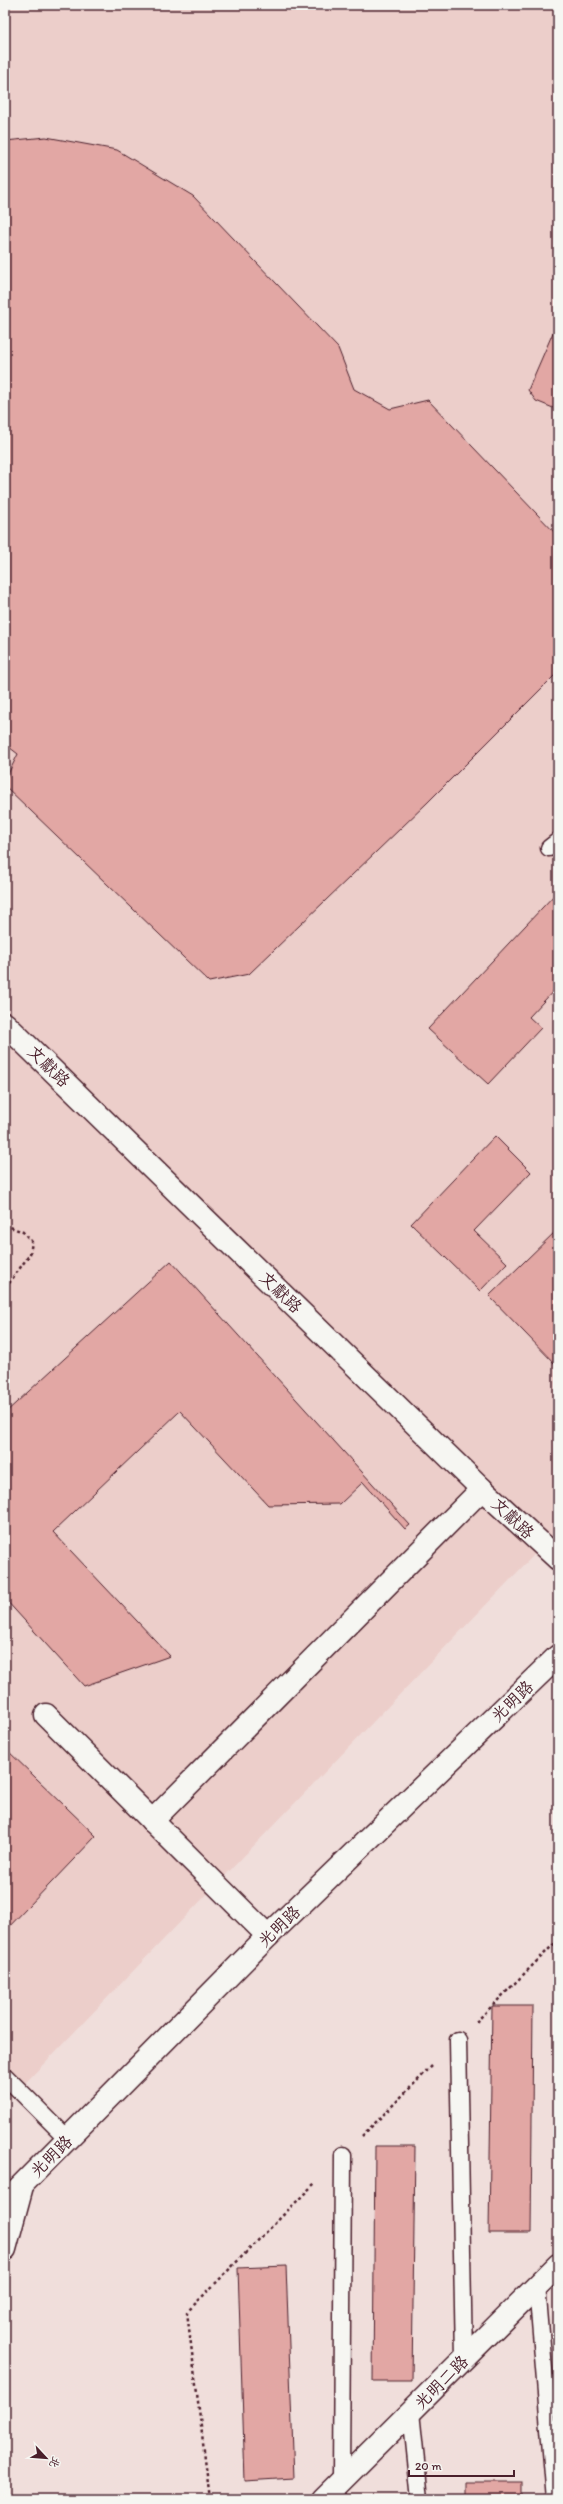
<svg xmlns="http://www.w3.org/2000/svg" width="563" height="2504" font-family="Itim,'LXGW WenKai TC',sans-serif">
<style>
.built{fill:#ecceca}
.building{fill:#e2a7a4;stroke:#4a1f2b}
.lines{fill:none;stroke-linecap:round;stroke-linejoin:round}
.service-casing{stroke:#4a1f2b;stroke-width:19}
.minor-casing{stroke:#4a1f2b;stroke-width:25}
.tertiary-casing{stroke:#4a1f2b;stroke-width:25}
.path{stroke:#4a1f2b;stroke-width:2.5;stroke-dasharray:3 3;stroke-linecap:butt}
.service{stroke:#f6f6f2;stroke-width:16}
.minor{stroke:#f6f6f2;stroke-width:22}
.tertiary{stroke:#f6f6f2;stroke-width:22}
.labels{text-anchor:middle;stroke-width:3.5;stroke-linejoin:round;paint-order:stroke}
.street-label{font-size:17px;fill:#4a1f2b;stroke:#f6f6f2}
</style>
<rect width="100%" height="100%" fill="#f0dedb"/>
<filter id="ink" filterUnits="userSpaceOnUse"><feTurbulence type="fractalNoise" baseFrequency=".025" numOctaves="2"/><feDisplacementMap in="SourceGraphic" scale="8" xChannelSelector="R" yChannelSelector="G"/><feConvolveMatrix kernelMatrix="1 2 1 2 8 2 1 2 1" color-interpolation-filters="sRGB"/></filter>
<g filter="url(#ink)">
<path class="built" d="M5,5h553v1525l-553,574z"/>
<g class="building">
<path d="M46,137l71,13 76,46 145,152 16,41 36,20 38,-9 130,136v136l-131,131 -178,171 -40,8 -204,-196v-6l13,-26 -13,-10v-603z"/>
<path d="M558,321v89l-22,-9 -8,-11z"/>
<path d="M558,891v95l-29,31 12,11 -53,56 -60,-55z"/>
<path d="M495,1136l36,36 -57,59 33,32 -27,28 -69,-67z"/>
<path d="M558,1229v138l-69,-71z"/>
<path d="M171,1261l239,264 -5,4 -42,-47 -23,22 -72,1 -88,-94 -127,121 117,124 -86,30 -79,-87v-186z"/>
<path d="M5,1748l91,88 -91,95z"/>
<path d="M492,2006h41l-2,227h-42z"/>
<path d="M375,2146h40l-3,235h-39z"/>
<path d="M286,2266l8,212 -49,3 -7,-213z"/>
<rect x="466" y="2482" width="56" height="17"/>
</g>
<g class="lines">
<defs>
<g id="service">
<path d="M549,848l9,-7"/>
<path d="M458,2040l6,318"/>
<path d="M5,2076l63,63"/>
<path d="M537,2286l18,213"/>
<path d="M411,2412l9,87"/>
<path d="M341,2481l2,-326"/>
</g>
<g id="minor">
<path d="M5,1024l477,465 76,70"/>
<path d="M46,1715l222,221"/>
<path d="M152,1821l330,-332"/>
<path d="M323,2499l235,-234"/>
</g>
<g id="tertiary">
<path d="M5,2202l263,-266 290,-280"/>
<path d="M5,2249l17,-63"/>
</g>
</defs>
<use href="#service" class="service-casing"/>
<use href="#minor" class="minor-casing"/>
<use href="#tertiary" class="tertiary-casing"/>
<g class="path">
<path d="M5,1225l18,7 9,10 -2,12 -25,35"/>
<path d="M476,2022l82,-82"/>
<path d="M362,2136l70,-70"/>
<path d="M210,2499l-23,-187 129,-130"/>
</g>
<use href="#service" class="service"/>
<use href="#minor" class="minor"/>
<use href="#tertiary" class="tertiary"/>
</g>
</g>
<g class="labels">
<g class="street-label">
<text transform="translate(49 1066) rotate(44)" y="6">文獻路</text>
<text transform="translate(281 1292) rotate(44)" y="6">文獻路</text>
<text transform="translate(513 1518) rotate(43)" y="6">文獻路</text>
<text transform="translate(512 1701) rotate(-44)" y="6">光明路</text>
<text transform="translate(279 1926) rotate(-44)" y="6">光明路</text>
<text transform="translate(51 2156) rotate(-45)" y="6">光明路</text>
<text transform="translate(441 2382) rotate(-45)" y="6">光明二路</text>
</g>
</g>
<rect width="563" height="2504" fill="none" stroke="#f6f6f2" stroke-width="20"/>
<rect x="10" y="10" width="543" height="2484" fill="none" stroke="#4a1f2b" stroke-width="1.5" filter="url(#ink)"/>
<g transform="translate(46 2458) rotate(116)" stroke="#f6f6f2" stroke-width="3" paint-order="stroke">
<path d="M0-3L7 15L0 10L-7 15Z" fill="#4a1f2b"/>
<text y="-6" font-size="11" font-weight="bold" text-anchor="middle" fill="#4a1f2b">北</text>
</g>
<path d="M409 2470v6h105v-6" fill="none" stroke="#4a1f2b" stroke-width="2"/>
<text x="415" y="2470" font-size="12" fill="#4a1f2b" stroke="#f6f6f2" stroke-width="3" paint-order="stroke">20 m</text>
</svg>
